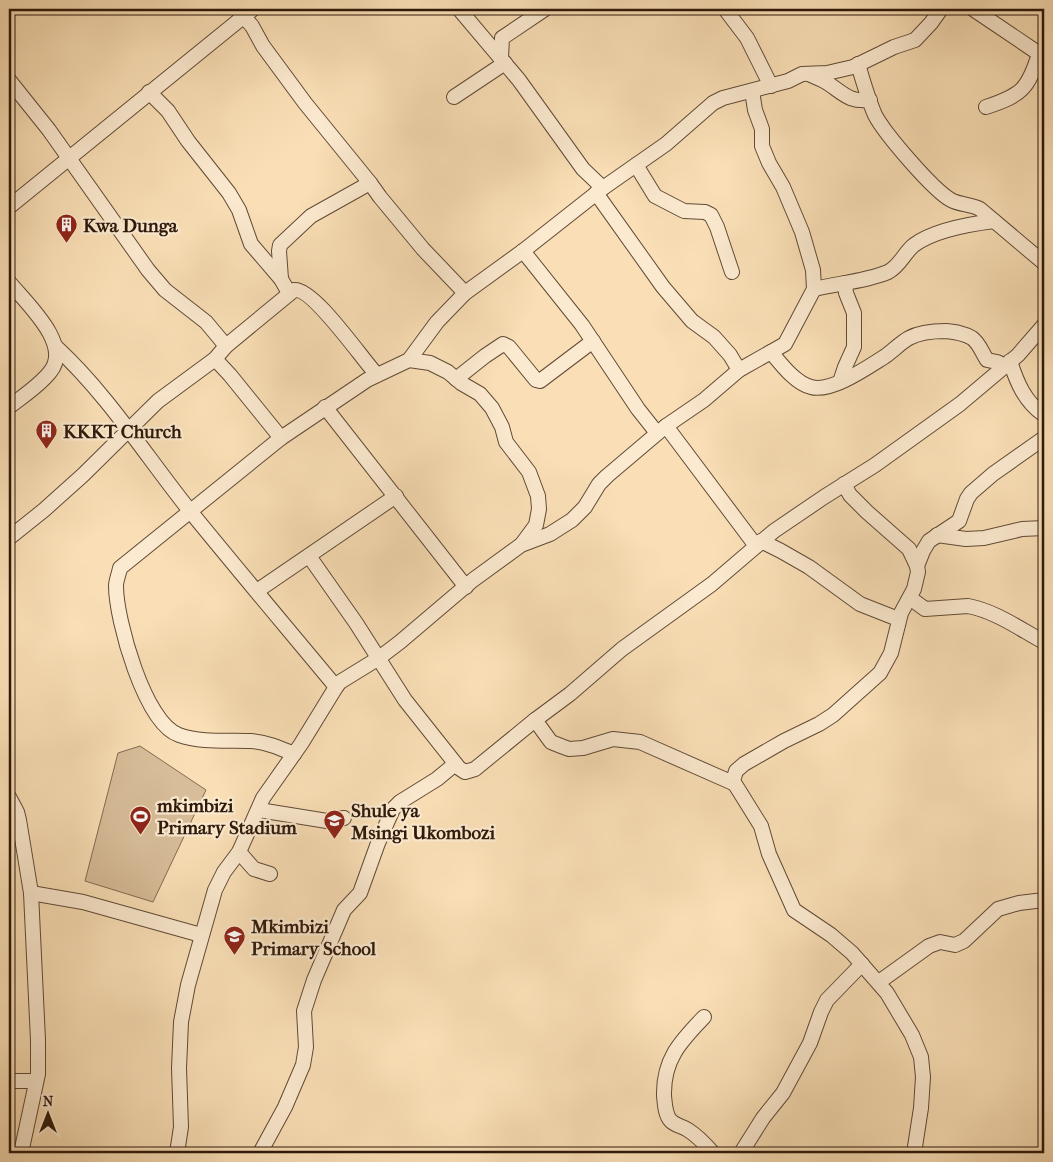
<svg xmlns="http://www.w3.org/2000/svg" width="1053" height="1162" font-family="'IM FELL French Canon',serif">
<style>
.green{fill:#d7bd99;stroke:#826a52}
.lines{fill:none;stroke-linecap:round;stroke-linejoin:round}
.minor-casing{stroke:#604a36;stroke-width:16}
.minor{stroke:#fcead0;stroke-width:14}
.labels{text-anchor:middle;stroke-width:4.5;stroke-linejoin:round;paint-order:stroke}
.poi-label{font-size:19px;font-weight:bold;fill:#2d180b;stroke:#fcead0;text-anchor:start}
</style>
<rect width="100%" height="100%" fill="#fadfb6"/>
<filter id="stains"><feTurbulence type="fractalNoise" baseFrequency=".004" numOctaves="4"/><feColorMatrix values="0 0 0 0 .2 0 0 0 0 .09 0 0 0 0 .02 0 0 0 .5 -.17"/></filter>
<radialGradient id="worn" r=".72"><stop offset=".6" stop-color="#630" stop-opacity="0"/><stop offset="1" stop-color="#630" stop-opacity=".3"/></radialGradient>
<path class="green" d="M140,746l66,44 -53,112 -68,-21 33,-128z"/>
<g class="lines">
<defs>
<g id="minor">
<path d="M237,9l15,17 11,20 42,57 65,80 10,14 43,52 42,44"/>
<path d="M459,9l60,71 64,89 20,19"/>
<path d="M725,9l22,29 24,48"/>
<path d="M973,9l71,48"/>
<path d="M501,58l1,-20 43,-29"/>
<path d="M858,64c5,17 10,35 17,51 10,19 58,75 76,85 9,5 20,4 29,9l64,54"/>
<path d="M811,75c6,3 13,5 18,9 16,11 21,18 41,16"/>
<path d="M9,80l40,50 99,140 17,20 41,32 20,24"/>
<path d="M149,92l19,19 20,30 41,52 10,17 12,34 30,35 8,14"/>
<path d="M454,97l51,-34"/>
<path d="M986,107c36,-12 42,-18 53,-53"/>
<path d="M636,165l19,31 29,15 21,1 6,3 6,12 15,45"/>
<path d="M596,193l67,94 29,34 22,16 16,18 9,15"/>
<path d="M9,207l244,-198"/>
<path d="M523,251l59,74 56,84 19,24"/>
<path d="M281,279l-2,-28 1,-6 31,-29 59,-33"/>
<path d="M9,282c17,21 64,63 41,90 -11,14 -27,24 -41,35"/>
<path d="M814,289c24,-6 50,-7 74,-17 12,-6 16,-19 26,-27 20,-15 56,-21 80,-24"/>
<path d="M56,347c52,48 90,109 134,164 48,59 97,117 146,176"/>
<path d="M771,352c10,12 24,31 40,35 20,6 57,-20 73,-30 9,-6 16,-14 25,-19 11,-6 25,-7 37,-7 9,1 18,2 26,7 8,6 10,15 15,22l10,2 8,4"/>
<path d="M215,359l15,16 51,63"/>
<path d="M409,360l21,3 18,9 13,11 19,11 12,14 10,19 4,15 23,30 9,24 1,13 -3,16 -14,19"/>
<path d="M1010,361c7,22 15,41 34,54"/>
<path d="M456,379l29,-23 18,-12 6,3 27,33 4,1 53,-40"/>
<path d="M840,382l5,-15 9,-20v-34l-8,-20 -1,-10"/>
<path d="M325,407l141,180"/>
<path d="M666,426l90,120"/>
<path d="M844,484l6,11 17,17 42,37 8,17 1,6 -4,17 -13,24 -10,40 -11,20 -47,42 -14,9 -35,17 -40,23 -8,7 -3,10 28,45 8,28 25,56 37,25 21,18 35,40 25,42 9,22 2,20 -2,31 -7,45"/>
<path d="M937,535l29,4 18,-1 38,-9 22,-1"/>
<path d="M9,538l35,-28 39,-35 75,-74 57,-42 11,-13 68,-56c19,-3 68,69 83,85"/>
<path d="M761,541l20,10 28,16 51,37 33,13 6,1"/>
<path d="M309,556l47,67 49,77 54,68 6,4 10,-3 60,-49 35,-26 52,-45 90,-65 62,-53 50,-34 51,-32 85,-61 58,-49 26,-30"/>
<path d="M917,566l6,-15 6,-10 30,-20 8,-22 4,-6 22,-19 51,-36"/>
<path d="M257,591l139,-95"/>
<path d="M910,598l15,11 43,-3c27,5 52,23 76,36"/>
<path d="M535,720l16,22 10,4 8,3 14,-1 30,-9 27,3 93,41"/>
<path d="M294,754c-14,-6 -28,-12 -43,-13 -24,-1 -49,2 -72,-6 -34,-11 -63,-115 -63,-149 0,-6 3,-12 4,-18l161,-130 86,-58 42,-20 28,-38 28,-29 58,-42 80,-63 63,-44 47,-41 10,-5 65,-17 14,-7 25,-1 26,-6 41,-20 21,-7 16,-17 10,-14"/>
<path d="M9,797l8,15 2,8 12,73 7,147v34l-17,79"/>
<path d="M259,810l68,11 17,-3"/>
<path d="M239,852l15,17 16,5"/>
<path d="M31,893l52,9 118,33"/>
<path d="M879,982l50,-36 11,-4 15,3 9,-4 34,-32 21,-6 25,-3"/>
<path d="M704,1017c-23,24 -41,42 -40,79 1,8 1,19 7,25 5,5 12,5 17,9 10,6 18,15 25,23"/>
<path d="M9,1081h27"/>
<path d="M177,1153l4,-26 -2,-59 2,-46 7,-37 27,-95 9,-18 15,-20 24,-54 38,-54 35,-57 4,-5 39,-24 21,-16 73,-62 48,-35 29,-11 22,-14 13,-13 14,-23 8,-8 59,-50 38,-26 35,-30 46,-26 29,-55 -1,-19 -11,-38 -19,-45 -14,-24 -7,-17v-17l-7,-19 -3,-19"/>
<path d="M260,1153l25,-46 18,-42 3,-18 -2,-36 10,-31 30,-70 16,-17 18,-50 15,-34 7,-7 37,-23 18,-15"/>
<path d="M741,1153l22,-35 20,-25 27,-50 11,-31 6,-12 35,-36"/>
</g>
</defs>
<use href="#minor" class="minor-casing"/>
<use href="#minor" class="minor"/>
</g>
<defs>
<symbol id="building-pin" viewBox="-11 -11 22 30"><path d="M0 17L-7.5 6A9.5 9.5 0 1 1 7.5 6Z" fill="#8f2418" stroke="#fcead0"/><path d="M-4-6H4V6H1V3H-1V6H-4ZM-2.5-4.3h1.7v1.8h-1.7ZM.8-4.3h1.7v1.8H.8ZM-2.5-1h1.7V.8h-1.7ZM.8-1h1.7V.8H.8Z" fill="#fff"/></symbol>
<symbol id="stadium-pin" viewBox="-11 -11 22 30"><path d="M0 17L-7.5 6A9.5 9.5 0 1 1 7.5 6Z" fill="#8f2418" stroke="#fcead0"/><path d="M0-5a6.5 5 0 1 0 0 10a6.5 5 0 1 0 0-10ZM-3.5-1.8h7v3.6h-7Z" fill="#fff"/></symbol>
<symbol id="school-pin" viewBox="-11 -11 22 30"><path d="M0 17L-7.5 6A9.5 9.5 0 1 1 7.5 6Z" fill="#8f2418" stroke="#fcead0"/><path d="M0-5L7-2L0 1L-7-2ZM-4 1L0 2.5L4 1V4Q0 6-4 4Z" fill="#fff"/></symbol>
</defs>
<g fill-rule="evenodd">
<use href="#building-pin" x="54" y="212" width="25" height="34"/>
<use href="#building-pin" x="34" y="418" width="25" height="34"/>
<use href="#stadium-pin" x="128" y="804" width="25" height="34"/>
<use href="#school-pin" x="322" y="808" width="25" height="34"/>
<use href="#school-pin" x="222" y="924" width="25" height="34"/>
</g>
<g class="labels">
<g class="poi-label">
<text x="83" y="232">Kwa Dunga</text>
<text x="63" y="438">KKKT Church</text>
<text x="157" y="812">mkimbizi<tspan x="157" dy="22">Primary Stadium</tspan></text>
<text x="351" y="817">Shule ya<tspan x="351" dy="22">Msingi Ukombozi</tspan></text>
<text x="251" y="933">Mkimbizi<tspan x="251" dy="22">Primary School</tspan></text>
</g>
</g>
<rect width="1053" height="1162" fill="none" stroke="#fadfb6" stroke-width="30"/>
<rect x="10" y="10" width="1033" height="1142" fill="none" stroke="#2d180b" stroke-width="2.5"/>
<rect x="15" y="15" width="1023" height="1132" fill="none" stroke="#2d180b"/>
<g transform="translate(48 1114)" stroke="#fcead0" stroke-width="4" paint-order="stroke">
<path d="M0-4L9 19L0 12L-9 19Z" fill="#2d180b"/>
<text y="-8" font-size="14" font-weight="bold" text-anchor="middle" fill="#2d180b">N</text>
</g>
<rect width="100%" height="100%" filter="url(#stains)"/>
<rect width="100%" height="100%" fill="url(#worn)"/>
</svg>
